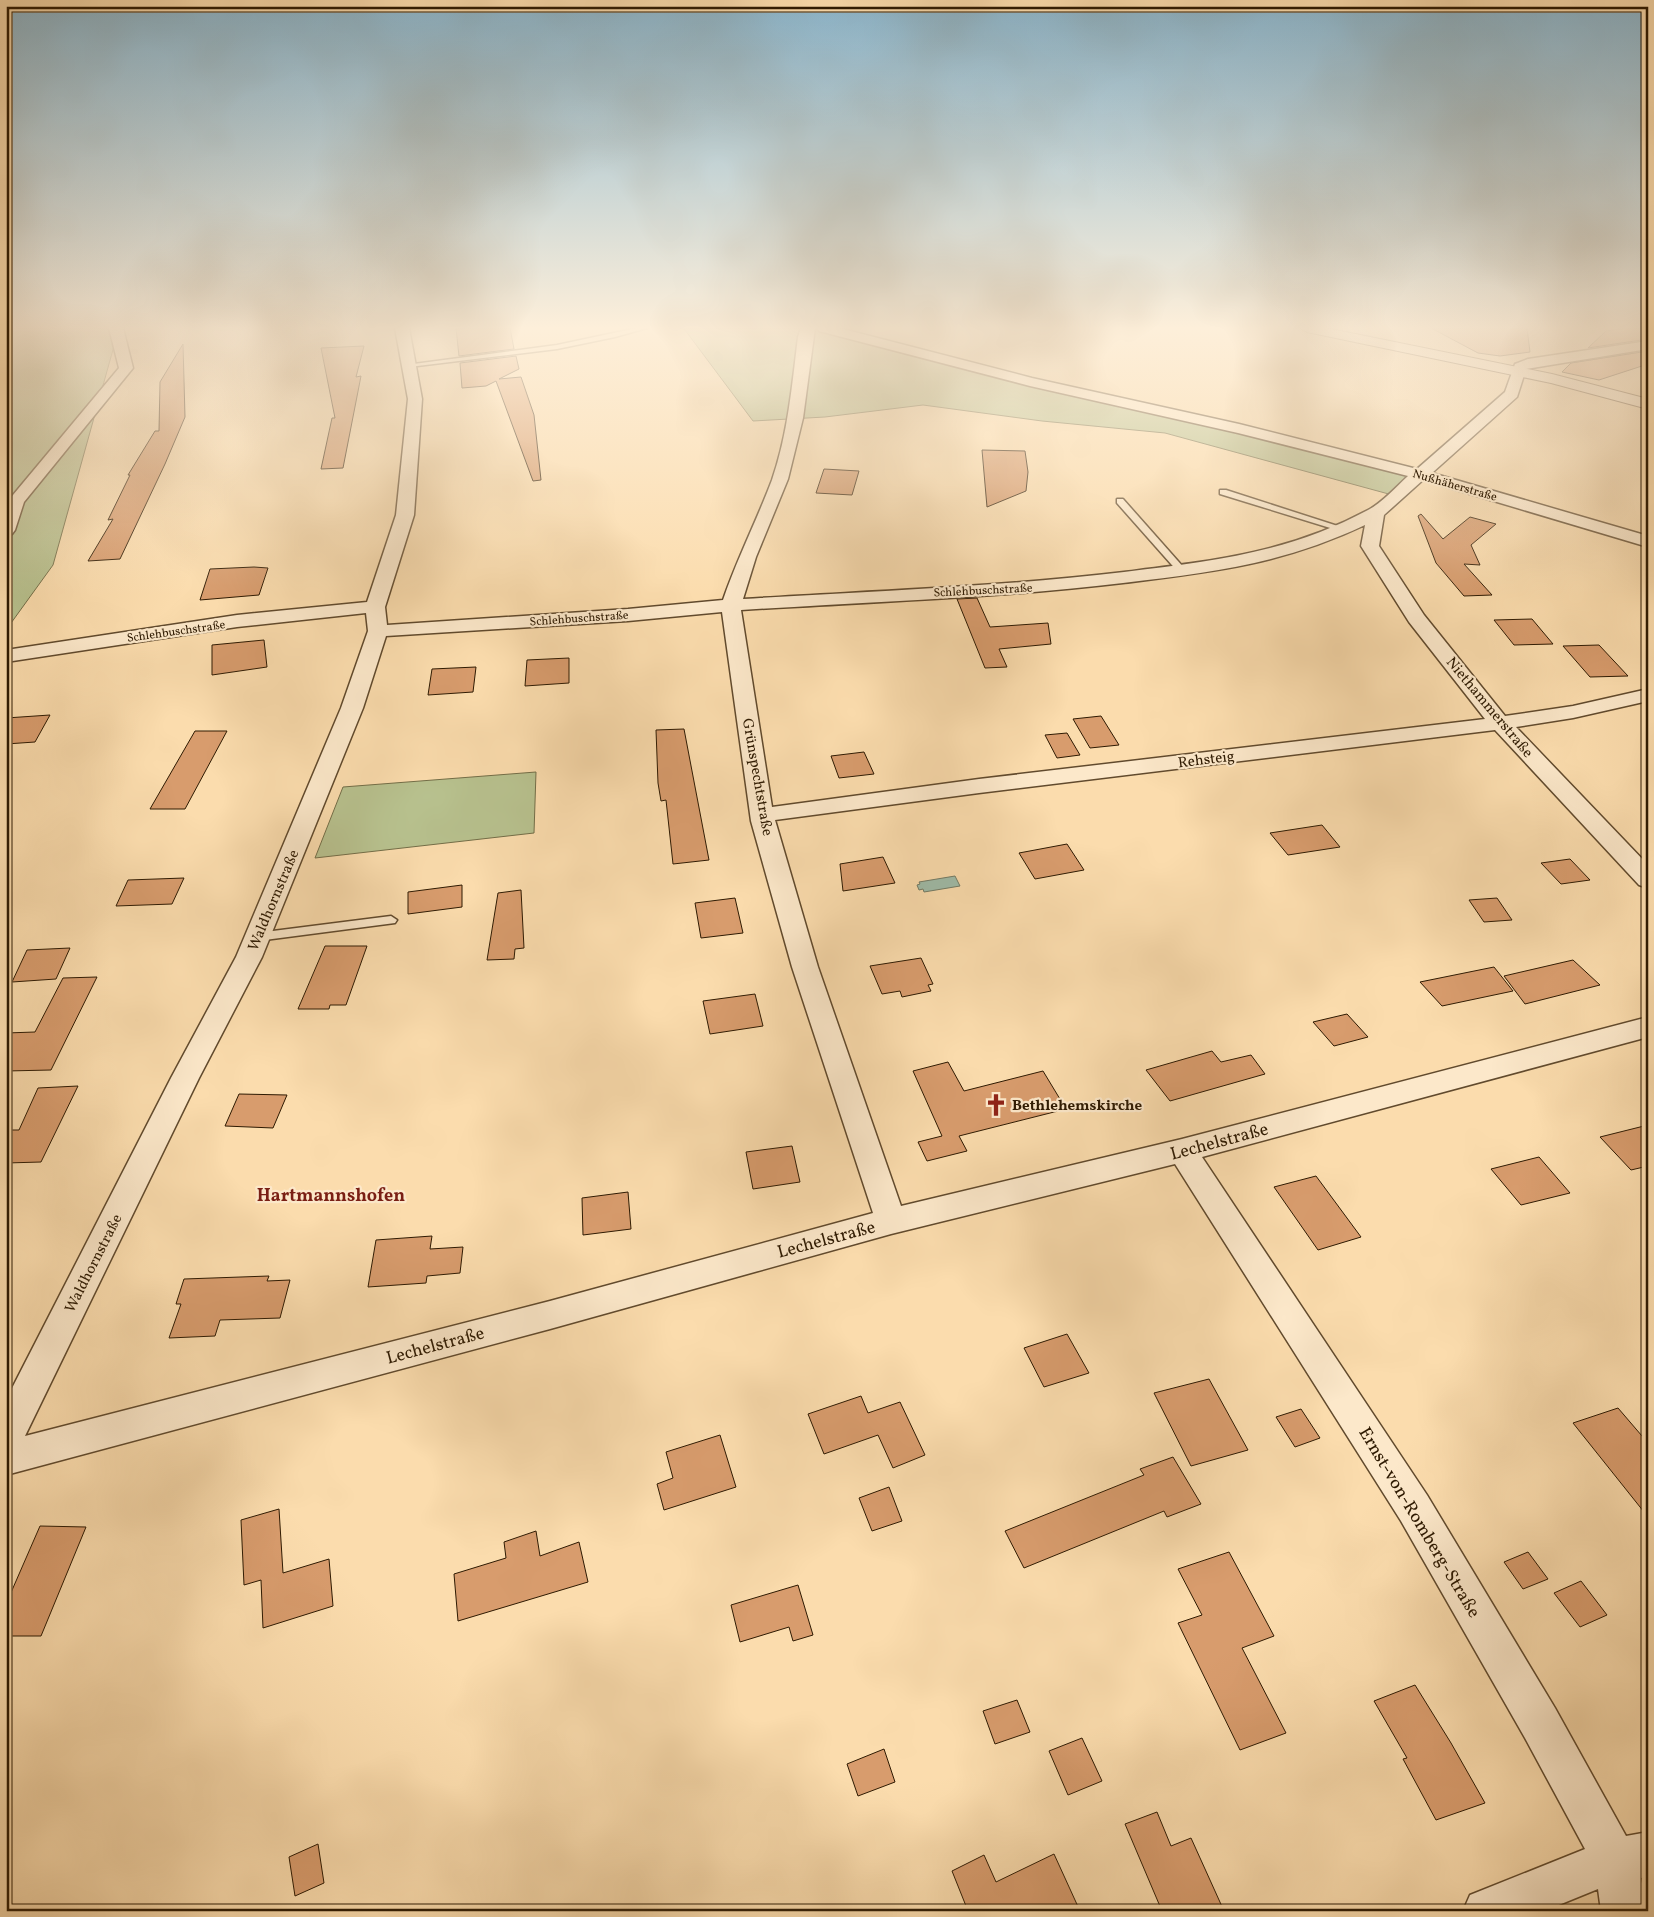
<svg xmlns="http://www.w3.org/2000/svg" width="1654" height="1917" font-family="Vollkorn,serif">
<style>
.green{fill:#b8c28f;stroke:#736e48}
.water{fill:#9fbca9;stroke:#727b66}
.building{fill:#d89c6d;stroke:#2e1a02}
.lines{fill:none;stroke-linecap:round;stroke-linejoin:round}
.service-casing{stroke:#614a2d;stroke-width:3}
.minor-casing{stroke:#614a2d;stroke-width:3}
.tertiary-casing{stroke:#614a2d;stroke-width:2}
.service{fill:#fce8ca;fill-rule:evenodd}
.minor{fill:#fce8ca;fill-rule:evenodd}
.tertiary{fill:#fce8ca;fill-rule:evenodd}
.labels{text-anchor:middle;stroke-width:4.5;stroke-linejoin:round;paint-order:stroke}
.far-street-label{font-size:12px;fill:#2e1a02;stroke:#fce8ca}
.street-label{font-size:15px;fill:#2e1a02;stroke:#fce8ca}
.poi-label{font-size:15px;font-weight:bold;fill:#2e1a02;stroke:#fce8ca;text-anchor:start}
.near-street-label{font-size:18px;fill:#2e1a02;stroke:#fce8ca}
.quarter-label{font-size:18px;font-weight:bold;fill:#7a1f14;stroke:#fce8ca}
</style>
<rect width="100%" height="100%" fill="#fbdcad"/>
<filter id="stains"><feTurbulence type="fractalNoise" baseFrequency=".004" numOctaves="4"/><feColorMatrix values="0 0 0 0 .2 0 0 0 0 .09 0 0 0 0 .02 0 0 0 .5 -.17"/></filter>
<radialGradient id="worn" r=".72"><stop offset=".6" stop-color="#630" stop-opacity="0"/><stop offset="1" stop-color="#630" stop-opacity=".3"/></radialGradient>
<g class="green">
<path d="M6,328h113l-66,237 -47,65z"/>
<path d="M679,328h145l595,146 -23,22 -231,-63 -123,-12 -119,-16 -98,12 -72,4 -68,-91z"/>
<path d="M536,772l-2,61 -219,25 28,-71z"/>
</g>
<path class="water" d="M955,876l5,10 -36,6 -1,-3 -4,1 -2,-5 3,-1 -1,-2z"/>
<g class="building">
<path d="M456,328h54l4,21 -55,7z"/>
<path d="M1431,328h96l3,24 -30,4 -22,-3z"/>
<path d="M1627,328h21v11l-60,9 18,-17z"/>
<path d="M183,344l2,73 -20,47 -45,95 -32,2 25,-42 -5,1 22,-45h-2l27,-44h4l1,-49z"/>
<path d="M364,346l-8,31 5,-1 -18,92 -22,1 11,-51h3l-14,-70z"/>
<path d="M1648,351v13l-49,16 -37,-8 9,-9z"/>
<path d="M516,356l3,13 -20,10 22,-2 13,38 7,65 -8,1 -37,-100 -10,5 -24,2 -2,-25z"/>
<path d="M982,450l43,1 3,21 -2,19 -39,16z"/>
<path d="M824,469l35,2 -7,24 -36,-2z"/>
<path d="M1421,514l22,25 27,-22 26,7 -25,21 9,20 -16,-1 28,31 -28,1 -28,-33 -18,-47z"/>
<path d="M254,567l14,1 -9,27 -59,5 10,-31z"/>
<path d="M977,598l13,29 58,-4 3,21 -52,5 8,18 -22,1 -28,-69z"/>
<path d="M1532,619l21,25 -39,1 -20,-25z"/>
<path d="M264,640l3,27 -55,8v-30z"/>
<path d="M1599,645l29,31 -38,1 -27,-31z"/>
<path d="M569,658v25l-44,3 2,-26z"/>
<path d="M476,667l-3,25 -45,3 4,-26z"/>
<path d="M50,715l-15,27 -29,2v-26z"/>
<path d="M1101,716l18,29 -29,3 -17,-29z"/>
<path d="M684,729l25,131 -36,4 -7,-64 -5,1 -3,-18 -2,-53z"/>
<path d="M195,731h32l-42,78h-35z"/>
<path d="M1067,733l13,22 -23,3 -12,-23z"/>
<path d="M864,752l10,22 -35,4 -8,-22z"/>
<path d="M1322,825l18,22 -52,8 -18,-22z"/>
<path d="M1067,844l17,26 -49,9 -16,-26z"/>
<path d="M883,857l12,26 -52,8 -3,-27z"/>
<path d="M1570,859l20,21 -29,4 -20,-21z"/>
<path d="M184,878l-12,26 -56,2 12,-26z"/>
<path d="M462,885v22l-54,7v-22z"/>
<path d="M521,890l3,58 -9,1 -1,10 -27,1 11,-67z"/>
<path d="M735,898l8,35 -42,5 -6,-35z"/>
<path d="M1497,898l15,22 -28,2 -15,-22z"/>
<path d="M325,946h42l-21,59h-16l-1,4h-31z"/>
<path d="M70,948l-14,31 -44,3 15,-32z"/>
<path d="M921,958l12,26 -5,1 3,6 -29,6 -2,-6 -18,3 -12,-28z"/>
<path d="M1573,960l27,25 -75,19 -21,-28z"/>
<path d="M1494,967l19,24 -71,15 -22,-24z"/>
<path d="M97,977l-46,93 -45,1v-38l29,-1 28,-54z"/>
<path d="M755,994l8,32 -53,8 -7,-33z"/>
<path d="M1347,1014l21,23 -34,9 -21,-24z"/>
<path d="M1212,1051l9,11 30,-7 14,19 -95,27 -24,-31z"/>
<path d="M948,1062l16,29 79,-20 23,38 -107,27 8,15 -40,10 -9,-19 24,-6 -29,-65z"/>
<path d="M78,1086l-37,76 -35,1v-33h13l19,-42z"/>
<path d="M239,1094l48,1 -14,33 -48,-2z"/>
<path d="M1648,1125v41l-17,4 -31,-33z"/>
<path d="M792,1146l8,36 -47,7 -7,-37z"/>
<path d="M1539,1157l31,36 -49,12 -30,-36z"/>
<path d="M1316,1176l45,61 -43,13 -44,-63z"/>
<path d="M628,1192l3,37 -48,6 -1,-37z"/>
<path d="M432,1236l-2,13 33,-2 -3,26 -33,3 -1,7 -58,4 8,-47z"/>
<path d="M269,1276l-2,5 23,-1 -10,38 -60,2 -5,16 -46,2 12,-34h-5l8,-25z"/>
<path d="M1067,1334l22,39 -45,14 -20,-39z"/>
<path d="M1209,1379l39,71 -57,16 -37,-73z"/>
<path d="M861,1396l7,17 32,-11 25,53 -32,13 -15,-33 -54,19 -16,-40z"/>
<path d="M1618,1408l30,35v74l-75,-94z"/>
<path d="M1301,1409l19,29 -25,9 -19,-30z"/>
<path d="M720,1435l16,52 -72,23 -7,-26 16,-6 -7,-26z"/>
<path d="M1173,1457l28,47 -34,13 -3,-6 -140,57 -19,-37 139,-56 -4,-6z"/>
<path d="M889,1487l13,34 -30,10 -13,-33z"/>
<path d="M279,1509l4,64 46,-14 4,47 -70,22 -2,-48 -17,5 -3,-65z"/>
<path d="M40,1526l46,1 -45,109h-35v-32z"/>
<path d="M536,1531l4,25 39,-14 9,40 -130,39 -4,-47 52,-16 -2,-16z"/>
<path d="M1229,1552l45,84 -32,12 44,85 -46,17 -62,-127 24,-8 -24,-46z"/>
<path d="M1528,1552l20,27 -25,10 -19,-27z"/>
<path d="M1581,1581l26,34 -27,12 -26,-34z"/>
<path d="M798,1585l15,50 -20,6 -4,-14 -49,15 -9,-37z"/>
<path d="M1415,1685l36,58 34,60 -49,17 -33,-61 4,-1 -33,-57z"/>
<path d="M1017,1700l13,32 -35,12 -12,-33z"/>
<path d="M1082,1738l20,43 -34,14 -19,-44z"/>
<path d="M884,1749l11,33 -37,14 -11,-32z"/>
<path d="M1157,1812l14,34 20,-8 33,73h-62l-37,-87z"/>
<path d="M318,1844l6,39 -29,13 -6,-39z"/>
<path d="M1054,1854l26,57h-112l-16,-40 32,-16 12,27z"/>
</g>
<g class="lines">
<defs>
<g id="service">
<path d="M637,328h10l-32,9 -58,12 -148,18 -3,-2 151,-20z"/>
<path d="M1220,490h6l121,39 -7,2 -120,-37z"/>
<path d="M1117,499h6l62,70v4h-6l-62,-70z"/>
<path d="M391,916l6,4 -2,3 -138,18 -6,-4 6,-4z"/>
</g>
<g id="minor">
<path d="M109,328h14l10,40 -109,134 -9,28 -3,4 -6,1 2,-34 111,-133z"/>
<path d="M395,328h14l13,71 -8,116 -29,92 2,18 241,-16 95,-9c14,-41 34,-80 49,-120 16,-46 20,-95 26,-143l3,-9h14l-12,90 -15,61 -32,78 -13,42c127,-8 254,-12 381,-27 88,-11 164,-19 244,-62 14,-7 28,-23 40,-34l-170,-43 -208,-47 -211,-55 -2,-3h22l193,50 207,46 178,45 88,-77 10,-28 13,-5 120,-18v8l-122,20 -9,28 -85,76 216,63v11l-225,-67 -39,35 -5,31 45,69 81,101 68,-10 75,-17v12l-75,17 -57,9 132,138v23l-9,-3 -144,-155 -516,63 -204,27 43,147 83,239 281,-67 466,-122v20l-446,120 225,338 128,213 71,128 22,-4v44l-7,2 6,33h-46l-3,-22 -54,22h-81l7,-16 115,-46 -60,-111 -124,-217 -226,-357 -284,70 -341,95 -544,146v-75l165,-322 65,-121 105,-249 27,-77 -2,-18 -129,14 -231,35v-12l231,-35 130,-13 29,-87 12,-116zM1365,525l-4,21 48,76 76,97 -506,60 -207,28 -31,-197c128,-8 256,-12 382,-27 90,-11 160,-19 242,-58zM722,612l29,209 41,146 81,246 -323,88 -525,135 174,-358 63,-121 101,-249 23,-72 242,-15z"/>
</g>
<path id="tertiary" d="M1300,328h26l226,46 96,25v10l-97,-26 -244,-51z"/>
</defs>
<use href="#service" class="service-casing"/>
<use href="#minor" class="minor-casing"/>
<use href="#tertiary" class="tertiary-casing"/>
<use href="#service" class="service"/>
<use href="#minor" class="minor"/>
<use href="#tertiary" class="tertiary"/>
</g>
<linearGradient id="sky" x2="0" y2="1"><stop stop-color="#8bb7cf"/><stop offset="0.55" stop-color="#fdefda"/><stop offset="1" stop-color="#fdefda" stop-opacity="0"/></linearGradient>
<rect width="1654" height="596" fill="url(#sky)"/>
<defs>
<symbol id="church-bare" viewBox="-9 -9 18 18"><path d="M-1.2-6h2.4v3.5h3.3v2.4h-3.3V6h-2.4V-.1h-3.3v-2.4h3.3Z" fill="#8f2418" stroke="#fce8ca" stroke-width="2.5" paint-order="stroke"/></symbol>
</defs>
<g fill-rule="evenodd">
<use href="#church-bare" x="980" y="1089" width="32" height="32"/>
</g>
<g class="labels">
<g class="far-street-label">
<text transform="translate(1455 485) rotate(16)" y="4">Nußhäherstraße</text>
<text transform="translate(983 590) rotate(-3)" y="4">Schlehbuschstraße</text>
<text transform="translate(579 618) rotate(-4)" y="4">Schlehbuschstraße</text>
<text transform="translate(176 631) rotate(-8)" y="4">Schlehbuschstraße</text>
</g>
<g class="street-label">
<text transform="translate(1490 707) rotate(50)" y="5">Niethammerstraße</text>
<text transform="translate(1206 759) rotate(-7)" y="5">Rehsteig</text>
<text transform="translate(758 777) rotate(80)" y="5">Grünspechtstraße</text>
<text transform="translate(273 900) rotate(-67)" y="5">Waldhornstraße</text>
<text transform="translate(93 1263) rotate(-63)" y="5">Waldhornstraße</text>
</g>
<g class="poi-label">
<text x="1012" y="1110">Bethlehemskirche</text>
</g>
<g class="near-street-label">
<text transform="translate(1219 1141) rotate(-15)" y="6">Lechelstraße</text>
<text transform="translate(826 1239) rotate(-15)" y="6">Lechelstraße</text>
<text transform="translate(435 1345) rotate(-15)" y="6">Lechelstraße</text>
<text transform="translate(1420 1522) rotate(59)" y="6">Ernst-von-Romberg-Straße</text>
</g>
<g class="quarter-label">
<text x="331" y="1201">Hartmannshofen</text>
</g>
</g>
<rect width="1654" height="1917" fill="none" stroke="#fbdcad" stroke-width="25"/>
<rect x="8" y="8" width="1639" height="1902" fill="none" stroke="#2e1a02" stroke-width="2.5"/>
<rect x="12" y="12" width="1629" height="1892" fill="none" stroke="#2e1a02"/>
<rect width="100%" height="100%" filter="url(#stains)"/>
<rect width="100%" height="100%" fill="url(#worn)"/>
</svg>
